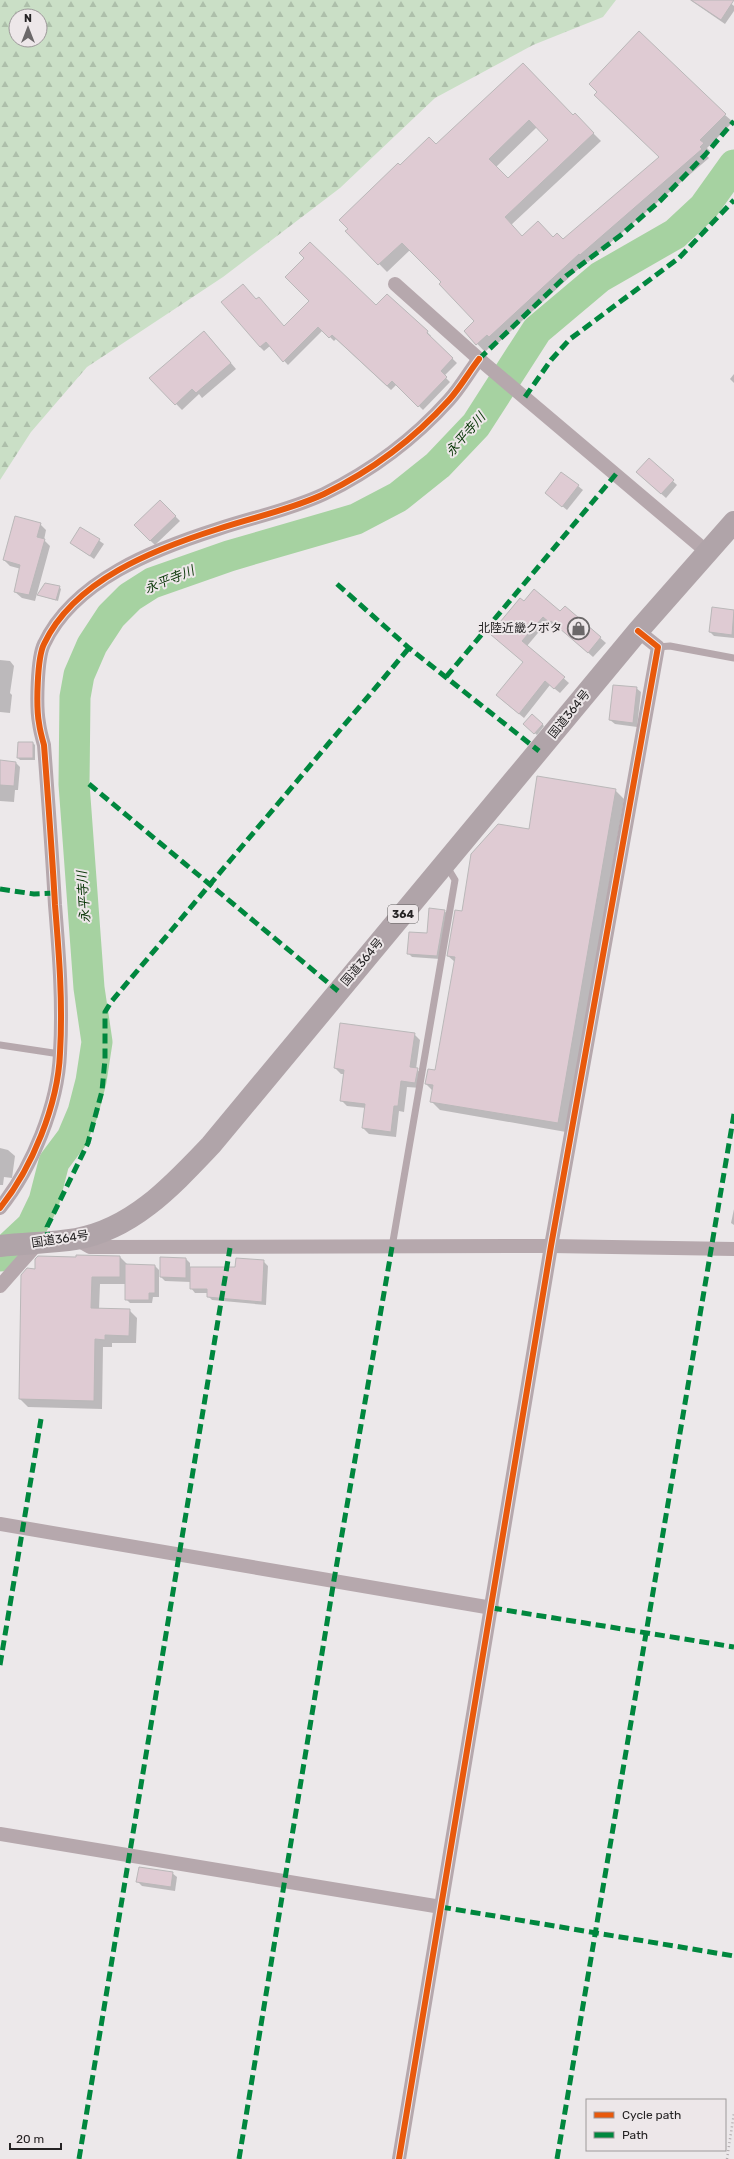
<svg xmlns="http://www.w3.org/2000/svg" width="734" height="2159" font-family="Rubik,'Noto Sans JP',sans-serif">
<style>
.forest{fill:url(#forest-firs);fill-rule:evenodd}
.shadow{fill:#0003;fill-rule:evenodd}
.lines{fill:none;stroke-linecap:round;stroke-linejoin:round}
.river{stroke:#a6d2a1;stroke-width:31}
.building{fill:#dfcbd3;stroke:#bab8b9;fill-rule:evenodd}
.path{stroke:#b2aaad;stroke-width:2.5;stroke-dasharray:1 3;stroke-linecap:butt}
.lane{stroke:#b6a8ad;stroke-width:7}
.street{stroke:#b6a8ad;stroke-width:14}
.highway{stroke:#b0a4a9;stroke-width:22}
.quiet{stroke:#00873e;stroke-width:5;stroke-dasharray:10 5;stroke-linecap:butt}
.cycleway-casing{stroke:#ede7e9;stroke-width:8}
.cycleway{stroke:#e8590c;stroke-width:6}
.labels{text-anchor:middle;stroke-width:4;stroke-linejoin:round;paint-order:stroke}
.shield{fill:#ede7e9;stroke:#615e5f;stroke-width:1}
.shield-label{font-size:11px;font-weight:bold;fill:#252324}
.poi-label{font-size:12px;fill:#252324;stroke:#ede7e9;text-anchor:end}
.street-label{font-size:12px;fill:#252324;stroke:#ede7e9}
.water-label{font-size:13px;font-style:italic;fill:#083606;stroke:#ede7e9}
</style>
<defs>
<pattern id="forest-firs" width="22" height="20" patternUnits="userSpaceOnUse"><rect width="22" height="20" fill="#cadfc6"/><path d="M5 1l3.5 6h-7zM16 11l3.5 6h-7z" fill="#adbfaa"/></pattern>
</defs>
<rect width="100%" height="100%" fill="#ece8ea"/>
<path class="forest" d="M0,0h616l-13,17 -70,28 -98,53 -95,90 -117,89 -136,90 -56,65 -31,48zM16,16h24v24h-24z"/>
<g class="shadow">
<path d="M690,0h37l7,6v5l-9,13z"/>
<path d="M523,64l50,52 2,-1 26,26 -90,84 11,12 31,1 10,3 162,-126 8,7 -26,26 3,3 -4,4 3,3 -121,104 -1,-1 -90,83 -2,-2 -10,10 -20,-21 10,-10 -33,-39 -32,-32 -23,22 -40,-41 53,-64 36,-22zM537,127l12,13 -41,39 -12,-12z"/>
<path d="M256,300l28,27 92,-20 51,25 4,4 -1,1 27,26 -13,13 6,6 -27,28 -26,-26 -6,6 -55,-51 -2,2 -11,-11 -35,35 -18,-19 -6,5 -4,-4z"/>
<path d="M210,338l26,31 -34,29 -3,-4 -17,16 -31,-32z"/>
<path d="M734,374v9l-4,-4z"/>
<path d="M649,459l28,26 -11,13 -25,-22z"/>
<path d="M562,473l21,17 -16,20 -21,-17z"/>
<path d="M160,501l20,20 -25,24 -20,-19z"/>
<path d="M40,524l6,6 -2,10 6,6 -15,55 -13,-3 -7,-6 6,-23 -11,-3 -6,-6z"/>
<path d="M81,528l23,16 -10,15 -23,-16z"/>
<path d="M59,587l2,2 -3,12 -20,-6z"/>
<path d="M524,603l36,9 5,-5 41,36 -13,14 -36,-32 -2,2 -7,-6 -21,25 42,37 -9,10 -10,-8 -26,33 -22,-18 22,-38 -28,-23z"/>
<path d="M712,608l22,2v28l-20,-2 -4,-4z"/>
<path d="M0,660l10,1 4,5 -4,27 2,2 -2,18 -10,-1z"/>
<path d="M636,688l5,4 -4,35 -22,-3 -5,-4z"/>
<path d="M532,715l12,11 -7,9 -13,-11z"/>
<path d="M33,743l2,2v15h-15l-2,-2z"/>
<path d="M0,761l16,2 4,4 -2,23h-3l-1,12 -14,-1z"/>
<path d="M615,790l9,9 -58,333 -126,-22 -9,-9 2,-10 -7,-7 10,-13 19,-109 -7,-6 15,-44 66,-82z"/>
<path d="M444,911l4,3 -8,45 -28,-2 -4,-4 20,-19z"/>
<path d="M414,1034l6,6 -4,29 7,6 -2,13 -14,-1 -3,25 -5,-1 -3,26 -27,-3 -6,-6 3,-20 -19,-2 -6,-6 3,-26h-3l-6,-6z"/>
<path d="M0,1148l8,2 7,6 -3,22 -8,-1 -1,8h-3z"/>
<path d="M734,1209v16l-3,-2z"/>
<path d="M120,1257l8,8 27,1 4,4v27h-6l-1,6h-22l-4,-4v-15h-26l-1,25 30,1 8,8 -1,25h-24v4h-9l-1,62 -74,-2 -8,-8 16,-129z"/>
<path d="M161,1258l25,1 4,4v5h46l27,-7 5,5 -2,39 -54,-5 -4,-4v-3h-13l-4,-5v-6l-26,-1 -4,-4z"/>
<path d="M172,1873l5,4 -2,14 -33,-5 -4,-4z"/>
</g>
<g class="lines">
<path class="river" d="M0,1256l32,-30 12,-25 10,-39 18,-24 11,-26 8,-31 6,-39 -8,-54 -15,-204 1,-87 4,-22 13,-30 19,-29 19,-19 22,-14 77,-27 127,-37 42,-22 40,-32 38,-40 61,-95 63,-53 75,-43 29,-27 30,-42"/>
</g>
<g class="building">
<path d="M691,0h43l-13,20z"/>
<path d="M639,31l87,83 -26,26 4,3 -4,4 2,2 -122,106 -1,-1 -90,83 -2,-2 -11,10 -12,-14 10,-10 -35,-37 2,-2 -39,-39 -24,22 -33,-34 3,-2 -9,-9 59,-57 2,2 29,-28 7,7 87,-81 50,52 2,-2 19,20 -89,84 17,19 16,-15 15,16 4,-4 6,6 96,-82 -65,-62 3,-3 -8,-8zM529,120l19,20 -40,38 -19,-19z"/>
<path d="M310,242l66,63 11,-11 41,37 -1,2 26,25 -12,13 6,6 -29,30 -26,-26 -5,5 -55,-51 -3,3 -11,-11 -35,35 -17,-20 -6,5 -39,-45 22,-18 13,15 3,-2 25,29 25,-25 -24,-24 19,-19 -5,-5z"/>
<path d="M204,331l27,32 -35,30 -4,-4 -17,16 -26,-27z"/>
<path d="M649,458l25,22 -13,14 -25,-22z"/>
<path d="M561,472l18,13 -17,22 -17,-14z"/>
<path d="M160,500l16,16 -26,25 -16,-16z"/>
<path d="M15,516l26,7 -4,14 8,2 -16,56 -15,-3 6,-27 -17,-5z"/>
<path d="M80,527l20,12 -10,17 -20,-13z"/>
<path d="M45,583l15,3 -4,14 -19,-5z"/>
<path d="M534,589l26,22 5,-5 36,31 -13,16 -37,-32 -1,2 -7,-6 -21,24 43,36 -11,12 -9,-8 -26,33 -23,-19 27,-33 -33,-28 30,-36 4,3z"/>
<path d="M712,607l22,3 -2,25 -23,-3z"/>
<path d="M613,685l24,2 -4,36 -24,-3z"/>
<path d="M532,714l11,10 -9,10 -11,-10z"/>
<path d="M18,742h15v16h-16z"/>
<path d="M0,760l16,2 -2,24 -14,-1z"/>
<path d="M537,776l79,13 -58,334 -128,-21 3,-17 -8,-1 3,-15 7,1 20,-113 -8,-1 8,-46 7,1 9,-57 27,-30 31,5z"/>
<path d="M429,908l16,2 -8,46 -30,-2 2,-22 18,1z"/>
<path d="M340,1023l75,10 -5,34 8,1 -3,15 -14,-2 -3,25h-4l-3,26 -29,-4 3,-24 -25,-3 4,-31 -10,-2z"/>
<path d="M76,1255l44,1v21h-28l-1,31 39,1 -1,27 -24,-1v5l-10,-1 -1,62 -75,-2 2,-124 6,-7 8,1v-10l3,-3 38,1z"/>
<path d="M160,1257l26,1v20l-26,-1z"/>
<path d="M236,1258l28,2 -2,42 -55,-5v-8h-17v-22h45z"/>
<path d="M125,1264l30,1v28h-6v7h-24z"/>
<path d="M139,1867l34,5 -2,15 -35,-5z"/>
</g>
<g class="lines">
<path class="path" d="M727,2159l7,-46"/>
<g class="lane">
<path d="M658,647l12,-1 64,12"/>
<path d="M0,1045l60,9"/>
<path d="M392,1247l63,-367 -9,-15"/>
</g>
<g class="street">
<path d="M395,284l84,75 227,192"/>
<path d="M0,1208c32,-40 58,-103 60,-155 3,-50 -1,-99 -5,-148 -3,-54 -7,-107 -11,-160 -2,-7 -4,-14 -5,-22 -3,-16 -2,-65 5,-79 30,-64 111,-95 174,-115 36,-12 72,-19 106,-35 47,-23 90,-55 125,-94 11,-12 20,-28 30,-41"/>
<path d="M76,1239l14,8 461,-1 183,3"/>
<path d="M0,1286l38,-43"/>
<path d="M0,1524l492,84"/>
<path d="M0,1834l441,73"/>
<path d="M399,2159l152,-913 107,-599 -20,-16"/>
</g>
<path class="highway" d="M0,1246c25,-3 51,-3 76,-7 57,-10 97,-54 135,-94l427,-514 96,-109"/>
<g class="quiet">
<path d="M479,359l87,-83 55,-41 40,-35 44,-45 29,-34"/>
<path d="M525,397l26,-37 19,-21 109,-81 55,-58"/>
<path d="M337,584l72,64 130,103"/>
<path d="M446,677l170,-203"/>
<path d="M89,784l249,207"/>
<path d="M0,889l34,5 21,-1"/>
<path d="M48,1242l-1,-15 41,-84 14,-52 3,-32v-47l6,-10 298,-354"/>
<path d="M492,1608l242,39"/>
<path d="M0,1665l41,-246"/>
<path d="M441,1907l293,49"/>
<path d="M79,2159l151,-911"/>
<path d="M239,2159l95,-579 58,-333"/>
<path d="M557,2159l177,-1045"/>
</g>
<defs>
<g id="cycleway">
<path d="M0,1208c32,-40 58,-103 60,-155 3,-50 -1,-99 -5,-148 -3,-54 -7,-107 -11,-160 -2,-7 -4,-14 -5,-22 -3,-16 -2,-65 5,-79 30,-64 111,-95 174,-115 36,-12 72,-19 106,-35 47,-23 90,-55 125,-94 11,-12 20,-28 30,-41"/>
<path d="M399,2159l152,-913 107,-599 -20,-16"/>
</g>
</defs>
<use href="#cycleway" class="cycleway-casing"/>
<use href="#cycleway" class="cycleway"/>
</g>
<defs>
<symbol id="shop-ring" viewBox="-11 -11 22 22"><circle r="9.5" fill="#ede7e9" stroke="#6b6869" stroke-width="1.5"/><path d="M-5-2.5h2.3a2.7 3.5 0 0 1 5.4 0H5L5.5 6h-11ZM-1.5-2.5h3a1.5 2.3 0 0 0-3 0Z" fill="#6b6869"/></symbol>
</defs>
<g fill-rule="evenodd">
<use href="#shop-ring" x="566" y="616" width="25" height="25"/>
</g>
<g class="labels">
<rect class="shield" x="388" y="905" width="30" height="18" rx="3"/>
<g class="shield-label">
<text x="403" y="918">364</text>
</g>
<g class="poi-label">
<text x="562" y="632">北陸近畿クボタ</text>
</g>
<g class="street-label">
<text transform="translate(569 714) rotate(-51)" y="4">国道364号</text>
<text transform="translate(362 962) rotate(-50)" y="4">国道364号</text>
<text transform="translate(60 1239) rotate(-8)" y="4">国道364号</text>
</g>
<g class="water-label">
<text transform="translate(465 434) rotate(-49)" y="5">永平寺川</text>
<text transform="translate(169 579) rotate(-22)" y="5">永平寺川</text>
<text transform="translate(83 897) rotate(-94)" y="5">永平寺川</text>
</g>
</g>
<rect x="586" y="2099" width="140" height="52" fill="#ede7e9" stroke="#9d999a"/>
<rect x="594" y="2112" width="20" height="6" fill="#e8590c" stroke="#9d999a"/>
<text x="622" y="2119" font-size="12" fill="#252324">Cycle path</text>
<rect x="594" y="2132" width="20" height="6" fill="#00873e" stroke="#9d999a"/>
<text x="622" y="2139" font-size="12" fill="#252324">Path</text>
<g transform="translate(28 28)"><circle r="19" fill="#ede7e9" stroke="#9d999a"/>
<path d="M0-3L7 15L0 10L-7 15Z" fill="#6b6869"/>
<text y="-6" font-size="11" font-weight="bold" text-anchor="middle" fill="#252324">N</text>
</g>
<path d="M10 2143v6h51v-6" fill="none" stroke="#252324" stroke-width="2"/>
<text x="16" y="2143" font-size="12" fill="#252324" stroke="#ede7e9" stroke-width="3" paint-order="stroke">20 m</text>
</svg>
